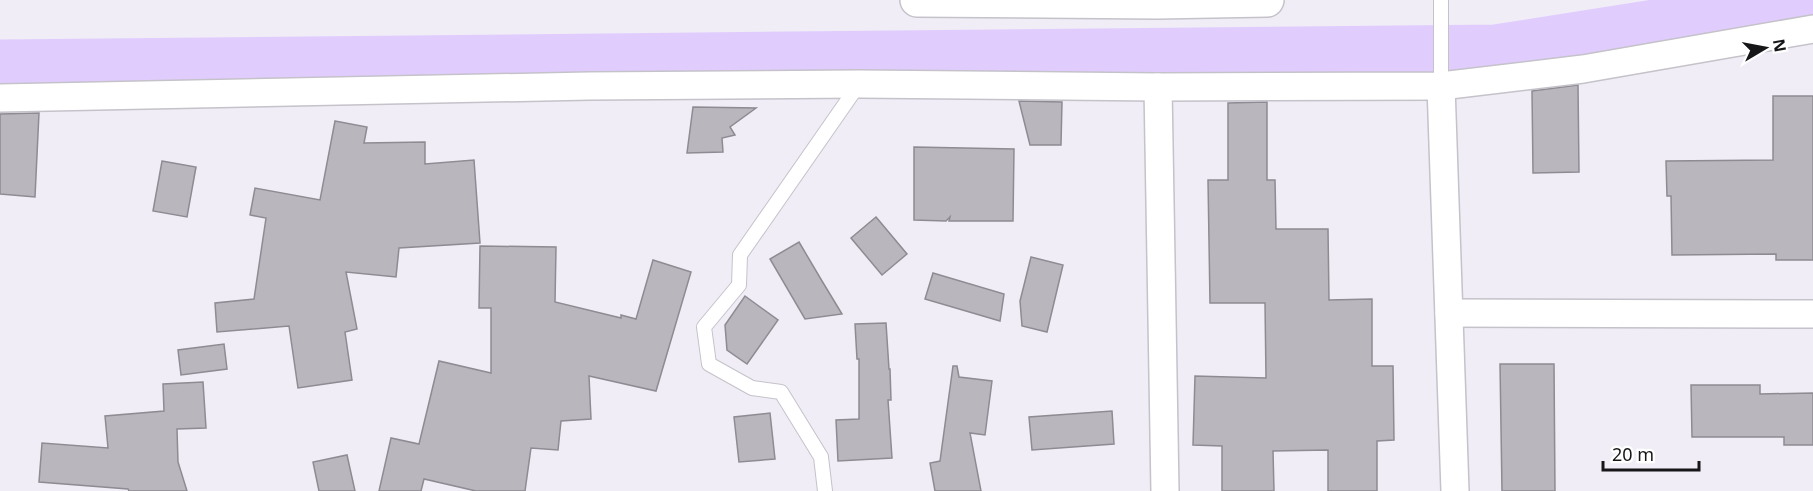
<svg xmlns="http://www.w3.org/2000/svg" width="1813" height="491" font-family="'Noto Sans',sans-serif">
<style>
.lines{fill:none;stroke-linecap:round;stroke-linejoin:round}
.river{stroke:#e0cdfe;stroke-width:57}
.building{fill:#b9b6be;stroke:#8e8b93;stroke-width:1.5}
.service-casing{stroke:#c5c2ca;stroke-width:16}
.minor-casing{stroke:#c5c2ca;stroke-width:30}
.secondary-casing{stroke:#c5c2ca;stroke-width:36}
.service{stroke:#fff;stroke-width:14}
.minor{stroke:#fff;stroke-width:27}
.secondary{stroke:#fff;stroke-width:33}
</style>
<rect width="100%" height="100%" fill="#f0edf6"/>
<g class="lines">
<path class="river" d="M0,68l1496,-15 317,-50"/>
</g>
<g class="building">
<path d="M1578,85l1,87 -46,1 -1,-82z"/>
<path d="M1773,96h40v164h-37v-6l-104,1 -1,-59h-4l-1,-35 107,-1z"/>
<path d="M1019,101l43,1 -1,43h-31z"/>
<path d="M1267,102v78h8l1,49h52l1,71 43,-1v67h21l1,74 -17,1v50h-49v-41l-55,1 1,40h-52v-45l-29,-1 2,-69 71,2 -1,-75h-55l-2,-123h20v-77z"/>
<path d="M693,107l63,1 -26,19 5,8 -13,3 1,14 -36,1z"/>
<path d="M39,113l-4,84 -35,-3v-80z"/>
<path d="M335,121l32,6 -3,16 61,-1v22l49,-4 6,83 -81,5 -3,29 -50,-5 11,57 -12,3 7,48 -54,8 -9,-62 -72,6 -2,-29 39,-4 12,-81 -16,-3 5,-27 65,12z"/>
<path d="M914,147l100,2 -1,72h-64l1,-4 -4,4 -32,-1z"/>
<path d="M162,161l34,6 -9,50 -34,-6z"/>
<path d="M876,217l31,37 -25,21 -31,-37z"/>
<path d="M799,242l23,39 20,33 -37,5 -35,-60z"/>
<path d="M480,246l76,1 -1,55 66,16v-3l15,4 17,-59 38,12 -35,119 -67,-15 2,43 -30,2 -3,29 -27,-2 -6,43h-49l-52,-12 -3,12h-42l12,-53 28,6 20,-83 52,12v-65h-12z"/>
<path d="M1031,257l32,8 -16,67 -25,-6 -2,-25z"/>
<path d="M933,273l71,21 -4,27 -75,-22z"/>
<path d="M745,296l33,24 -31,44 -20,-14 -2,-25z"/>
<path d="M886,323l3,46h1l1,31h-3l4,58 -54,3 -2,-41 23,-1v-60h-2l-2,-35z"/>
<path d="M224,344l3,25 -46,6 -3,-25z"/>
<path d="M1500,364h54l1,127h-53z"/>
<path d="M953,366h4l2,11 33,4 -7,54 -15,-2 11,58h-46l-5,-28 10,-2z"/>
<path d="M203,382l3,46 -29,1 1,33 9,29h-58l-1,-2 -89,-7 3,-39 66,5 -3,-32 59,-5 -1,-27z"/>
<path d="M1691,385h69v9l53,-1v52h-29v-8h-92z"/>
<path d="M1112,411l2,33 -82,6 -3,-33z"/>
<path d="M770,413l5,46 -36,3 -5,-45z"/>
<path d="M347,455l8,36h-36l-6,-29z"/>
</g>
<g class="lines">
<defs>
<g id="service">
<path d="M1441,0v86"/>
<path d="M825,491l-4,-34 -40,-65 -29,-4 -43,-24 -5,-37 35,-42 1,-30 119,-171"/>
</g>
<g id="minor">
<path d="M1441,86l14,405"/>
<path d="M1158,87l7,404"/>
<path d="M0,98l589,-12 270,-2 299,3 283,-1 142,-17 230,-40"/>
<path d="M1449,313l364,1"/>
</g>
<path id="secondary" d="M917,0l240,2 110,-2"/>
</defs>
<use href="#service" class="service-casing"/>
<use href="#minor" class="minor-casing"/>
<use href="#secondary" class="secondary-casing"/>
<use href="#service" class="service"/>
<use href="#minor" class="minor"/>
<use href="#secondary" class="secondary"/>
</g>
<g transform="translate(1765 48) rotate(80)" stroke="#ffffff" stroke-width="4.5" paint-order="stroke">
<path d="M0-4.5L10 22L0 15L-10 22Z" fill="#161518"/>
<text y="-9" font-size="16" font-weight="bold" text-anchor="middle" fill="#161518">N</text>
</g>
<path d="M1603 461v9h96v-9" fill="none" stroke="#161518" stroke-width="3"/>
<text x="1612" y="461" font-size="18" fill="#161518" stroke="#ffffff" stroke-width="4.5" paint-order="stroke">20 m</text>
</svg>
